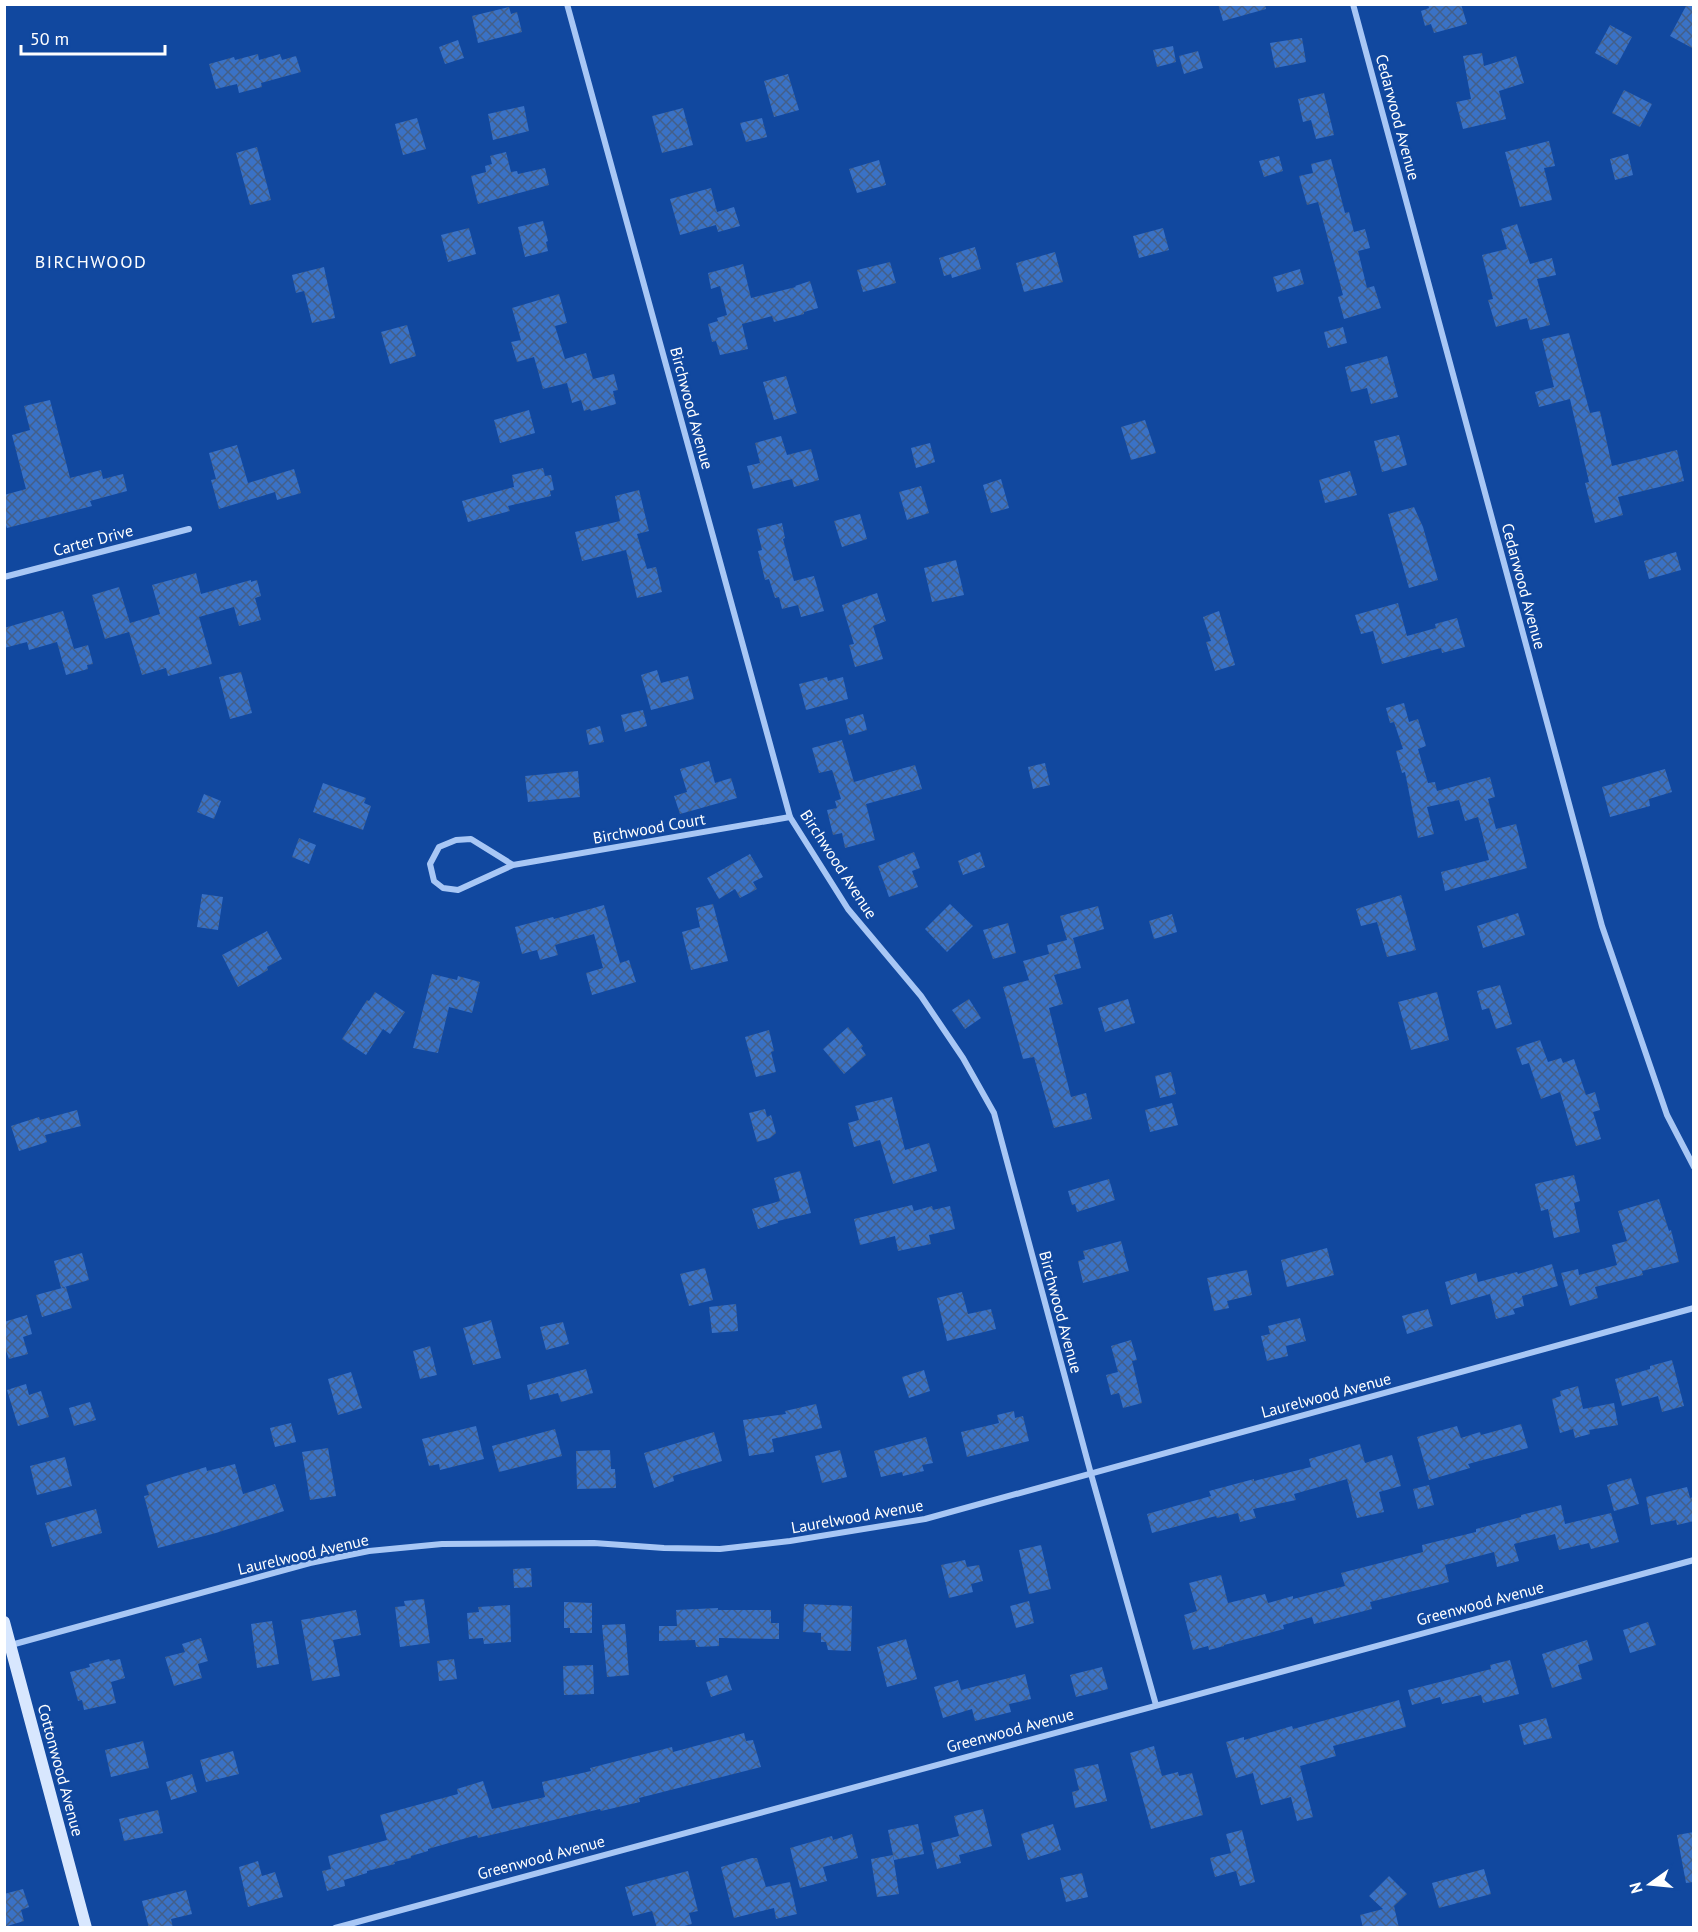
<svg xmlns="http://www.w3.org/2000/svg" width="1698" height="1932" font-family="'PT Sans',sans-serif">
<style>
.building{fill:url(#building-cross-hatch)}
.lines{fill:none;stroke-linecap:round;stroke-linejoin:round}
.street{stroke:#a8c7f5;stroke-width:6}
.secondary{stroke:#d8e7fe;stroke-width:12}
.labels{text-anchor:middle;stroke-width:5;stroke-linejoin:round;paint-order:stroke}
.street-label{font-size:16px;fill:#fff;stroke:#11489f}
.neighbourhood-label{font-size:18px;letter-spacing:1.5px;fill:#fff;stroke:#11489f}
</style>
<defs>
<pattern id="building-cross-hatch" width="8" height="8" patternUnits="userSpaceOnUse" patternTransform="scale(1.5)"><rect width="8" height="8" fill="#3a72c6"/><path d="M0 0l8 8M0 8l8-8" fill="none" stroke="#435f89"/></pattern>
</defs>
<rect width="100%" height="100%" fill="#11489f"/>
<g class="building">
<path d="M1218,4h47l1,5 -43,12z"/>
<path d="M1428,4h33l6,20 -33,9 -3,-9 -6,2 -4,-15 8,-3z"/>
<path d="M1687,4h7v45l-24,-13z"/>
<path d="M509,7l2,7 6,-2 5,20 -44,11 -6,-27z"/>
<path d="M1610,25l22,12 -15,28 -22,-12z"/>
<path d="M1302,38l4,24 -31,6 -5,-25z"/>
<path d="M458,40l6,18 -19,6 -6,-17z"/>
<path d="M1173,46l3,16 -19,5 -4,-17z"/>
<path d="M1198,51l5,17 -19,6 -5,-18z"/>
<path d="M1482,53l2,13 32,-10 8,27 -25,8 7,28 -43,10 -7,-27 15,-3 -8,-43z"/>
<path d="M258,54l1,6 21,-6 2,6 14,-4 5,16 -40,11 1,4 -23,6 -2,-9 -21,5 -7,-25 25,-7 1,3z"/>
<path d="M788,74l11,36 -25,7 -10,-36z"/>
<path d="M1624,90l28,14 -12,23 -28,-14z"/>
<path d="M1324,93l10,42 -18,4 -5,-19 -8,2 -5,-23z"/>
<path d="M524,106l5,25 -36,9 -5,-26z"/>
<path d="M683,108l10,37 -31,8 -10,-37z"/>
<path d="M417,118l9,31 -23,6 -8,-31z"/>
<path d="M762,118l5,19 -21,5 -6,-19z"/>
<path d="M1549,141l6,25 -11,2 8,32 -32,7 -15,-55z"/>
<path d="M257,147l14,53 -21,5 -14,-52z"/>
<path d="M506,152l5,20 6,-1 1,3 27,-6 4,17 -71,19 -7,-28 15,-4 -1,-6 7,-2 -2,-8z"/>
<path d="M1628,154l5,21 -18,5 -5,-21z"/>
<path d="M1279,156l4,15 -19,6 -5,-16z"/>
<path d="M1331,159l14,54 4,-1 5,20 11,-3 5,19 -12,3 9,37 7,-2 7,22 -37,11 -6,-22 5,-2 -25,-93 -11,3 -8,-29 14,-3 -2,-9z"/>
<path d="M879,160l7,25 -29,8 -8,-24z"/>
<path d="M711,188l6,24 17,-5 6,19 -22,6 -2,-7 -36,10 -10,-36z"/>
<path d="M543,221l5,20 -2,1 2,9 -23,6 -7,-30z"/>
<path d="M1517,224l13,40 22,-6 4,17 -19,4 13,46 -20,5 -3,-12 -31,9 -8,-27 5,-1 -11,-44 25,-6 -6,-20z"/>
<path d="M469,228l7,26 -28,8 -7,-27z"/>
<path d="M1163,228l6,22 -30,8 -6,-22z"/>
<path d="M975,247l6,22 -29,9 -1,-4 -7,2 -5,-18z"/>
<path d="M1055,252l8,30 -39,10 -8,-29z"/>
<path d="M890,262l6,21 -33,9 -6,-22z"/>
<path d="M743,264l8,34 45,-11 -1,-1 15,-5 8,27 -14,4v2l-30,8 -2,-6 -30,8 6,25 -28,6 -4,-14 -4,1 -4,-18 10,-3 -1,-3 10,-3 -7,-29 -9,3 -3,-16z"/>
<path d="M324,267l11,51 -23,5 -8,-32 -8,2 -4,-18z"/>
<path d="M1300,269l4,15 -27,8 -4,-15z"/>
<path d="M559,294l8,29 -12,3 10,33 21,-6 7,26 21,-5 4,16 -5,1 3,13 -25,7 -1,-2 -6,2 -3,-11 -9,3 -5,-20 -24,6 -9,-32 -17,5 -6,-20 10,-2 -9,-32z"/>
<path d="M407,325l9,31 -26,8 -9,-32z"/>
<path d="M1343,327l4,16 -19,5 -4,-16z"/>
<path d="M1569,333l21,80 10,-2 12,55 65,-16 7,31 -66,16 5,18 -28,8 -10,-40 4,-1 -19,-83 -31,8 -4,-15 19,-5 -12,-48z"/>
<path d="M1387,356l11,41 -27,7 -4,-16 -16,4 -6,-25z"/>
<path d="M786,376l11,37 -23,7 -11,-38z"/>
<path d="M50,400l20,78 31,-8 2,9 20,-5 4,17 -37,10 2,5 -85,22 -3,-9v-24l22,-6 -14,-54 18,-5 -6,-24z"/>
<path d="M529,410l6,23 -35,10 -6,-23z"/>
<path d="M1145,420l11,33 -25,7 -10,-33z"/>
<path d="M1399,435l8,30 -25,7 -8,-31z"/>
<path d="M781,436l6,19 24,-6 8,31 -25,7 -2,-8 -39,10 -6,-23 13,-3 -5,-20z"/>
<path d="M930,443l5,19 -19,6 -5,-20z"/>
<path d="M237,445l11,38 46,-14 7,24 -24,7 -2,-8 -56,17 -8,-29 5,-1 -7,-26z"/>
<path d="M543,468l2,8 6,-1 3,15 -4,1 1,5 -43,10 2,5 -42,11 -6,-21 52,-14 -2,-12z"/>
<path d="M1350,471l7,24 -32,8 -6,-23z"/>
<path d="M1001,479l8,29 -18,5 -8,-28z"/>
<path d="M921,486l8,27 -22,7 -8,-28z"/>
<path d="M639,490l10,41 -12,3 10,35 9,-2 6,25 -25,6 -11,-48 -44,11 -7,-29 45,-11 -5,-25z"/>
<path d="M1414,507l9,20 15,53 -29,8 -21,-74z"/>
<path d="M860,514l7,25 -25,8 -8,-26z"/>
<path d="M782,523l3,15 -2,1 11,42 20,-5 10,35 -23,6 -3,-12 -16,4 -3,-12 -4,1 -6,-19 -4,1 -7,-29 4,-1 -5,-21z"/>
<path d="M1676,552l5,18 -32,9 -5,-18z"/>
<path d="M956,560l8,35 -32,7 -8,-34z"/>
<path d="M196,573l5,21 50,-14v2l6,-2 4,16 -6,2 6,22 -22,6 -5,-19 -35,10 13,47 -44,12 -2,-8 -24,7 -13,-43 -24,7 -13,-44 27,-8 11,36 30,-9 -8,-29z"/>
<path d="M877,593l9,28 -13,5 10,33 -28,8 -6,-22 5,-1 -12,-39z"/>
<path d="M1398,603l9,33 29,-8 -1,-4 22,-6 8,29 -23,6 -1,-5 -59,16 -9,-33 -12,3 -6,-19z"/>
<path d="M63,611l11,38 14,-4 5,19 -6,1 1,4 -22,6 -9,-33 -28,8 -2,-8 -23,6v-20z"/>
<path d="M1219,611l16,54 -20,6 -9,-29 5,-1 -8,-24z"/>
<path d="M657,670l4,13 27,-7 6,23 -43,11 -10,-35z"/>
<path d="M241,672l11,41 -22,6 -11,-42z"/>
<path d="M827,677l1,4 15,-4 5,22 -42,11 -7,-26z"/>
<path d="M1404,703l5,19 9,-3 8,27 -8,3 10,34 7,-1 2,9 53,-14 5,20 -7,2 8,30 20,-5 11,44 -82,23 -4,-19 48,-12 -11,-43 -13,4 -6,-21 -32,7 7,27 -16,4 -13,-66 -3,1 -6,-22 7,-2 -9,-27 -4,1 -4,-15z"/>
<path d="M643,710l4,16 -22,6 -4,-17z"/>
<path d="M863,714l4,16 -18,5 -4,-16z"/>
<path d="M600,726l4,16 -15,3 -3,-15z"/>
<path d="M842,740l12,42 61,-17 7,24 -56,15 9,36 -30,8 -3,-15 -9,2 -6,-25 10,-2 -2,-7 6,-2 -9,-29 -13,3 -7,-25z"/>
<path d="M709,761l6,22 16,-5 6,20 -57,16 -6,-18 13,-4 -7,-23z"/>
<path d="M1045,763l5,22 -17,4 -5,-22z"/>
<path d="M1665,769l7,23 -23,7 1,7 -40,11 -8,-30z"/>
<path d="M578,771l2,26 -52,5 -3,-26z"/>
<path d="M323,783l43,15 -2,5 7,3 -8,24 -50,-18z"/>
<path d="M204,794l17,7 -7,18 -17,-7z"/>
<path d="M299,838l17,7 -7,19 -17,-7z"/>
<path d="M914,852l6,16 -8,3 6,16 -29,10 -11,-31z"/>
<path d="M980,852l5,15 -22,8 -5,-14z"/>
<path d="M750,854l13,23 -10,5 4,7 -17,9 -5,-9 -16,10 -12,-21z"/>
<path d="M202,894l21,3 -5,33 -21,-3z"/>
<path d="M1401,895l15,55 -29,7 -10,-35 -16,4 -5,-17z"/>
<path d="M713,904l15,57 -37,9 -9,-38 18,-5 -4,-19z"/>
<path d="M950,904l23,22 -26,26 -22,-23z"/>
<path d="M604,905l16,58 9,-3 7,22 -44,13 -6,-22 17,-5 -9,-34 -39,11 3,10 -18,5 -3,-10 -15,4 -7,-27 38,-10 1,2z"/>
<path d="M1098,906l6,23 -31,9 8,30 -27,7 9,29 -14,4 22,89 15,-4 6,26 -38,9 -20,-71 -11,2 -20,-72 26,-7 -6,-19 26,-7 -2,-9 20,-5 -7,-24z"/>
<path d="M1518,913l7,22 -42,13 -6,-22z"/>
<path d="M1172,914l5,18 -23,7 -5,-18z"/>
<path d="M1008,923l8,30 -23,6 -10,-29z"/>
<path d="M267,931l15,28 -15,8 1,3 -30,17 -16,-32z"/>
<path d="M432,974l25,6 1,-4 22,6 -8,31 -23,-6 -11,46 -25,-5z"/>
<path d="M1500,985l12,39 -16,5 -7,-21 -7,2 -5,-19z"/>
<path d="M375,992l30,20 -15,22 -7,-5 -17,26 -24,-16 25,-39 2,1z"/>
<path d="M1437,992l12,48 -38,10 -13,-48z"/>
<path d="M969,999l12,19 -16,11 -13,-19z"/>
<path d="M1128,999l7,24 -30,9 -7,-24z"/>
<path d="M848,1027l15,19 -2,2 5,7 -22,19 -21,-25z"/>
<path d="M769,1030l5,21 -3,1 5,20 -20,5 -11,-40z"/>
<path d="M1540,1040l8,22 13,-4 2,5 11,-4 12,36 9,-3 5,18 -7,2 8,27 -25,7 -16,-54 -19,7 -12,-36 -7,2 -6,-17z"/>
<path d="M1171,1072l5,22 -16,4 -5,-22z"/>
<path d="M892,1097l13,53 24,-7 8,28 -44,13 -13,-44 -26,7 -6,-24 11,-3 -4,-14z"/>
<path d="M1172,1103l6,22 -28,7 -5,-22z"/>
<path d="M765,1109l2,8 4,-2 5,18 -6,5 -13,4 -8,-29z"/>
<path d="M77,1110l4,16 -36,9 2,7 -28,9 -8,-25 28,-9 1,3z"/>
<path d="M800,1171l11,42 -33,8v2l-20,6 -6,-20 28,-8 -6,-23z"/>
<path d="M1574,1175l6,26 -6,2 6,29 -26,6 -6,-29 -7,2 -6,-27z"/>
<path d="M1109,1179l6,21 -38,12 -2,-8 -3,1 -4,-14z"/>
<path d="M1659,1199l10,32 2,-1 8,32 -37,9 1,4 -48,12 3,11 -28,8 -9,-33 17,-4 1,6 38,-10 -5,-20 15,-4 -9,-30z"/>
<path d="M912,1205l2,6 18,-5 1,4 17,-4 5,23 -26,6 2,9 -33,7 -3,-15 -35,9 -6,-26z"/>
<path d="M1121,1241l8,30 -46,12 -5,-22 7,-2 -2,-8z"/>
<path d="M1327,1248l7,27 -47,12 -6,-27z"/>
<path d="M82,1253l7,27 -28,8 -7,-27z"/>
<path d="M1552,1264l6,22 -36,10 2,10 -11,3 2,5 -19,5 -6,-25 -39,11 -6,-23 31,-9 2,9 39,-10 1,2z"/>
<path d="M705,1268l8,32 -24,6 -9,-32z"/>
<path d="M1247,1270l5,25 -25,6 2,7 -15,3 -7,-33z"/>
<path d="M66,1287l6,21 -30,9 -6,-22z"/>
<path d="M962,1292l6,22 23,-5 5,20 -49,12 -10,-43z"/>
<path d="M736,1304l2,27 -26,2 -3,-26z"/>
<path d="M1428,1309l5,17 -26,8 -5,-18z"/>
<path d="M27,1315l5,19 -9,3 5,17 -19,5 -5,-14v-23z"/>
<path d="M1300,1318l6,23 -20,5 2,10 -21,5 -6,-25 9,-2 -2,-8z"/>
<path d="M491,1320l10,38 -28,7 -10,-37z"/>
<path d="M563,1322l6,22 -23,6 -6,-23z"/>
<path d="M1131,1340l6,20 -5,1 10,42 -19,5 -4,-15 -8,2 -5,-20 12,-3 -7,-26z"/>
<path d="M430,1346l7,29 -17,4 -7,-28z"/>
<path d="M1672,1360l12,46 -22,6 -4,-16 -36,10 -7,-27 35,-10v-3z"/>
<path d="M586,1369l7,24 -32,9 -3,-9 -28,7 -3,-15z"/>
<path d="M924,1370l6,21 -21,7 -7,-21z"/>
<path d="M351,1372l11,36 -24,7 -10,-36z"/>
<path d="M26,1384l3,11 12,-4 8,26 -31,9 -11,-36z"/>
<path d="M1578,1386l5,23 31,-6 4,22 -29,5 1,4 -15,4 -2,-9 -13,4 -8,-34 9,-3 -1,-5z"/>
<path d="M90,1402l6,18 -22,6 -5,-18z"/>
<path d="M816,1404l6,24 -50,11 2,13 -25,4 -6,-36 43,-6 -1,-3z"/>
<path d="M1014,1411l1,7 8,-2 6,25 -62,16 -6,-25 38,-9 -2,-8z"/>
<path d="M291,1423l5,19 -21,5 -5,-19z"/>
<path d="M1521,1424l7,24 -60,16 2,4 -41,12 -12,-43 40,-11 4,12 19,-6 1,3z"/>
<path d="M476,1426l8,33 -44,11 -1,-6 -10,2 -7,-27z"/>
<path d="M555,1429l7,27 -63,16 -7,-26z"/>
<path d="M714,1432l8,29 -49,15 1,5 -20,7 -10,-35z"/>
<path d="M926,1437l7,26 -11,2 2,6 -21,5 -1,-4 -21,5 -7,-26z"/>
<path d="M1360,1444l5,19 27,-8 9,31 -22,6 5,20 -27,6 -10,-39 -53,15 2,6 -43,9 3,9 -16,4 -2,-9 -21,5 -1,-2 -64,17 -5,-19 64,-18 -2,-5 45,-12v2l57,-14 -2,-8z"/>
<path d="M328,1448l8,48 -26,4 -8,-48z"/>
<path d="M610,1450l1,19h4l1,19 -39,1 -1,-38z"/>
<path d="M840,1450l7,27 -25,6 -7,-27z"/>
<path d="M65,1457l7,29 -35,9 -7,-29z"/>
<path d="M235,1464l8,30 32,-10 9,27 -68,22 -58,15 -14,-52 5,-1 -3,-10 60,-18 1,4z"/>
<path d="M1631,1478l8,26 -25,7 -7,-26z"/>
<path d="M1429,1485l5,20 -16,4 -5,-20z"/>
<path d="M1687,1487l3,11 4,-1v24l-17,4 -1,-5 -25,5 -5,-28z"/>
<path d="M1561,1505l4,19 46,-11 8,29 -28,7 -2,-6 -30,7 -4,-16 -41,10 5,17 -22,6 -3,-15 -49,13 4,17 -79,20 2,7 -58,15 -2,-7 -29,8 1,4 -60,16v1l-15,4 -1,-4 -15,4 -9,-35 13,-4 -8,-28 32,-8 7,28 37,-9 3,9 25,-7v3l52,-13 -4,-13 82,-21 -1,-7 54,-13v-3l45,-12v-2z"/>
<path d="M96,1509l6,24 -50,14 -7,-24z"/>
<path d="M1041,1545l10,44 -22,5 -10,-44z"/>
<path d="M965,1560l2,7 12,-2 4,16 -12,3 2,8 -24,6 -8,-33z"/>
<path d="M531,1568l1,19 -18,1 -1,-19z"/>
<path d="M424,1599l6,44 -30,4 -5,-40 10,-1 -1,-5z"/>
<path d="M1029,1601l5,22 -18,5 -6,-22z"/>
<path d="M564,1602l28,1v30h-22v-5h-6z"/>
<path d="M804,1604l48,2 -1,45 -23,-1 -2,-8h-5v-9l-18,-1z"/>
<path d="M510,1605l1,37 -27,2 -1,-6 -14,1 -2,-26 12,-1 -1,-5z"/>
<path d="M718,1608v2h53v13h8v16l-60,-1v8l-23,1 -1,-7 -36,1v-15h18l-1,-16z"/>
<path d="M356,1610l5,25 -28,5 7,36 -28,5 -11,-61z"/>
<path d="M272,1621l7,43 -22,4 -6,-44z"/>
<path d="M1648,1622l8,23 -26,8 -7,-23z"/>
<path d="M625,1624l4,51 -22,2 -5,-52z"/>
<path d="M201,1638l7,23 -10,3 4,14 -28,8 -9,-29 20,-5 -3,-8z"/>
<path d="M906,1639l11,40 -30,8 -10,-40z"/>
<path d="M1587,1640l6,20 -15,5 4,14 -30,9 -10,-34z"/>
<path d="M109,1659l1,2 10,-2 5,19 -14,4 5,21 -32,7 -2,-10 -4,1 -8,-29 20,-5 -1,-3z"/>
<path d="M454,1659l3,20 -18,2 -2,-20z"/>
<path d="M1510,1660l9,34 -36,9 -2,-8 -39,9 -2,-7 -28,8 -4,-15 83,-21 -1,-4z"/>
<path d="M593,1665l1,29 -30,1 -1,-29z"/>
<path d="M1102,1667l6,22 -32,8 -6,-22z"/>
<path d="M1025,1674l6,25 -22,5 2,8 -36,9 -3,-12 -29,9 -9,-31 24,-7 3,10z"/>
<path d="M727,1675l5,15 -21,7 -5,-15z"/>
<path d="M1399,1700l7,27 -73,19 3,10 -36,10 13,51 -16,4 -6,-24 -30,8 -8,-32 -17,5 -10,-36 18,-5v3l48,-14 1,3z"/>
<path d="M1546,1718l6,20 -28,7 -5,-20z"/>
<path d="M744,1733l2,8 7,-1 8,27 -122,31 1,4 -39,9 -1,-2 -122,29 -1,-3 -49,14v2l-17,5v2l-17,4 1,2 -28,7v2l-23,7 1,6 -18,5 -5,-20 9,-2 -3,-13 59,-16 -7,-25 78,-21 -1,-5 26,-8 9,28 53,-12 -3,-15 49,-11 -1,-3 82,-21 1,5z"/>
<path d="M143,1741l6,27 -38,9 -6,-27z"/>
<path d="M1154,1746l8,30 16,-4 1,4 13,-3 11,42 -52,14 -21,-76z"/>
<path d="M233,1751l6,23 -33,8 -6,-22z"/>
<path d="M1098,1764l9,37 -32,7 -3,-16 7,-2 -5,-21z"/>
<path d="M192,1774l5,18 -26,8 -5,-18z"/>
<path d="M983,1809l9,37 -33,9 2,8 -24,6 -6,-26 28,-7 -5,-20z"/>
<path d="M158,1810l5,23 -39,8 -5,-22z"/>
<path d="M918,1824l6,30 -30,6 -6,-30z"/>
<path d="M1053,1824l8,26 -33,10 -7,-26z"/>
<path d="M1242,1830l13,52 -15,4 -4,-15 -21,6 -5,-19 21,-5 -5,-19z"/>
<path d="M1694,1832v50l-8,1 -9,-48z"/>
<path d="M852,1834l6,24 -35,9 4,14 -27,7 -10,-40 42,-12 1,4z"/>
<path d="M893,1855l6,39 -22,3 -6,-38z"/>
<path d="M752,1858h5l9,29 24,-5 7,32 -21,5 -2,-11 -40,10 -13,-51z"/>
<path d="M258,1861l4,15 13,-4 8,25 -35,10 -9,-40z"/>
<path d="M1484,1869l7,25 -52,14 -7,-25z"/>
<path d="M688,1871l10,40 -9,2 3,11 -15,4h-20l-5,-17 -19,5 -8,-29z"/>
<path d="M1082,1873l6,24 -22,5 -6,-24z"/>
<path d="M1389,1876l18,18 -13,12 5,22h-36l-3,-13 23,-6 -14,-13z"/>
<path d="M23,1889l6,18 -8,3 3,11 -20,6v-33z"/>
<path d="M186,1890l6,24 -21,5 2,9h-24l-7,-27z"/>
</g>
<g class="lines">
<g class="street">
<path d="M567,4l223,813 58,92 73,87 42,62 31,55 97,361 65,231"/>
<path d="M1353,4l249,922 65,189 27,52"/>
<path d="M4,577l185,-48"/>
<path d="M513,865l-55,25 -15,-2 -9,-7 -4,-17 9,-17 17,-7 15,-1 42,26 277,-48"/>
<path d="M11,1645l299,-82 59,-12 73,-7 152,-1 70,5 56,1 70,-8 135,-22 769,-211"/>
<path d="M335,1928l1359,-368"/>
</g>
<path class="secondary" d="M4,1622l82,306"/>
</g>
<g class="labels">
<g class="street-label">
<text transform="translate(1398 117) rotate(75)" y="6">Cedarwood Avenue</text>
<text transform="translate(692 408) rotate(75)" y="6">Birchwood Avenue</text>
<text transform="translate(93 540) rotate(-15)" y="6">Carter Drive</text>
<text transform="translate(1524 586) rotate(75)" y="6">Cedarwood Avenue</text>
<text transform="translate(649 828) rotate(-10)" y="6">Birchwood Court</text>
<text transform="translate(839 864) rotate(57)" y="6">Birchwood Avenue</text>
<text transform="translate(1061 1312) rotate(75)" y="6">Birchwood Avenue</text>
<text transform="translate(1326 1395) rotate(-15)" y="6">Laurelwood Avenue</text>
<text transform="translate(857 1516) rotate(-10)" y="6">Laurelwood Avenue</text>
<text transform="translate(303 1554) rotate(-13)" y="6">Laurelwood Avenue</text>
<text transform="translate(1480 1603) rotate(-15)" y="6">Greenwood Avenue</text>
<text transform="translate(1010 1730) rotate(-15)" y="6">Greenwood Avenue</text>
<text transform="translate(61 1770) rotate(75)" y="6">Cottonwood Avenue</text>
<text transform="translate(541 1857) rotate(-15)" y="6">Greenwood Avenue</text>
</g>
<g class="neighbourhood-label">
<text x="91" y="268">BIRCHWOOD</text>
</g>
</g>
<rect width="1698" height="1932" fill="none" stroke="#ffffff" stroke-width="12"/>
<g transform="translate(1650 1884) rotate(255)" stroke="#11489f" stroke-width="4.5" paint-order="stroke">
<path d="M0-4.5L10 22L0 15L-10 22Z" fill="#ffffff"/>
<text y="-9" font-size="16" font-weight="bold" text-anchor="middle" fill="#ffffff">N</text>
</g>
<path d="M21 45v9h144v-9" fill="none" stroke="#ffffff" stroke-width="3"/>
<text x="30" y="45" font-size="18" fill="#ffffff" stroke="#11489f" stroke-width="4.5" paint-order="stroke">50 m</text>
</svg>
